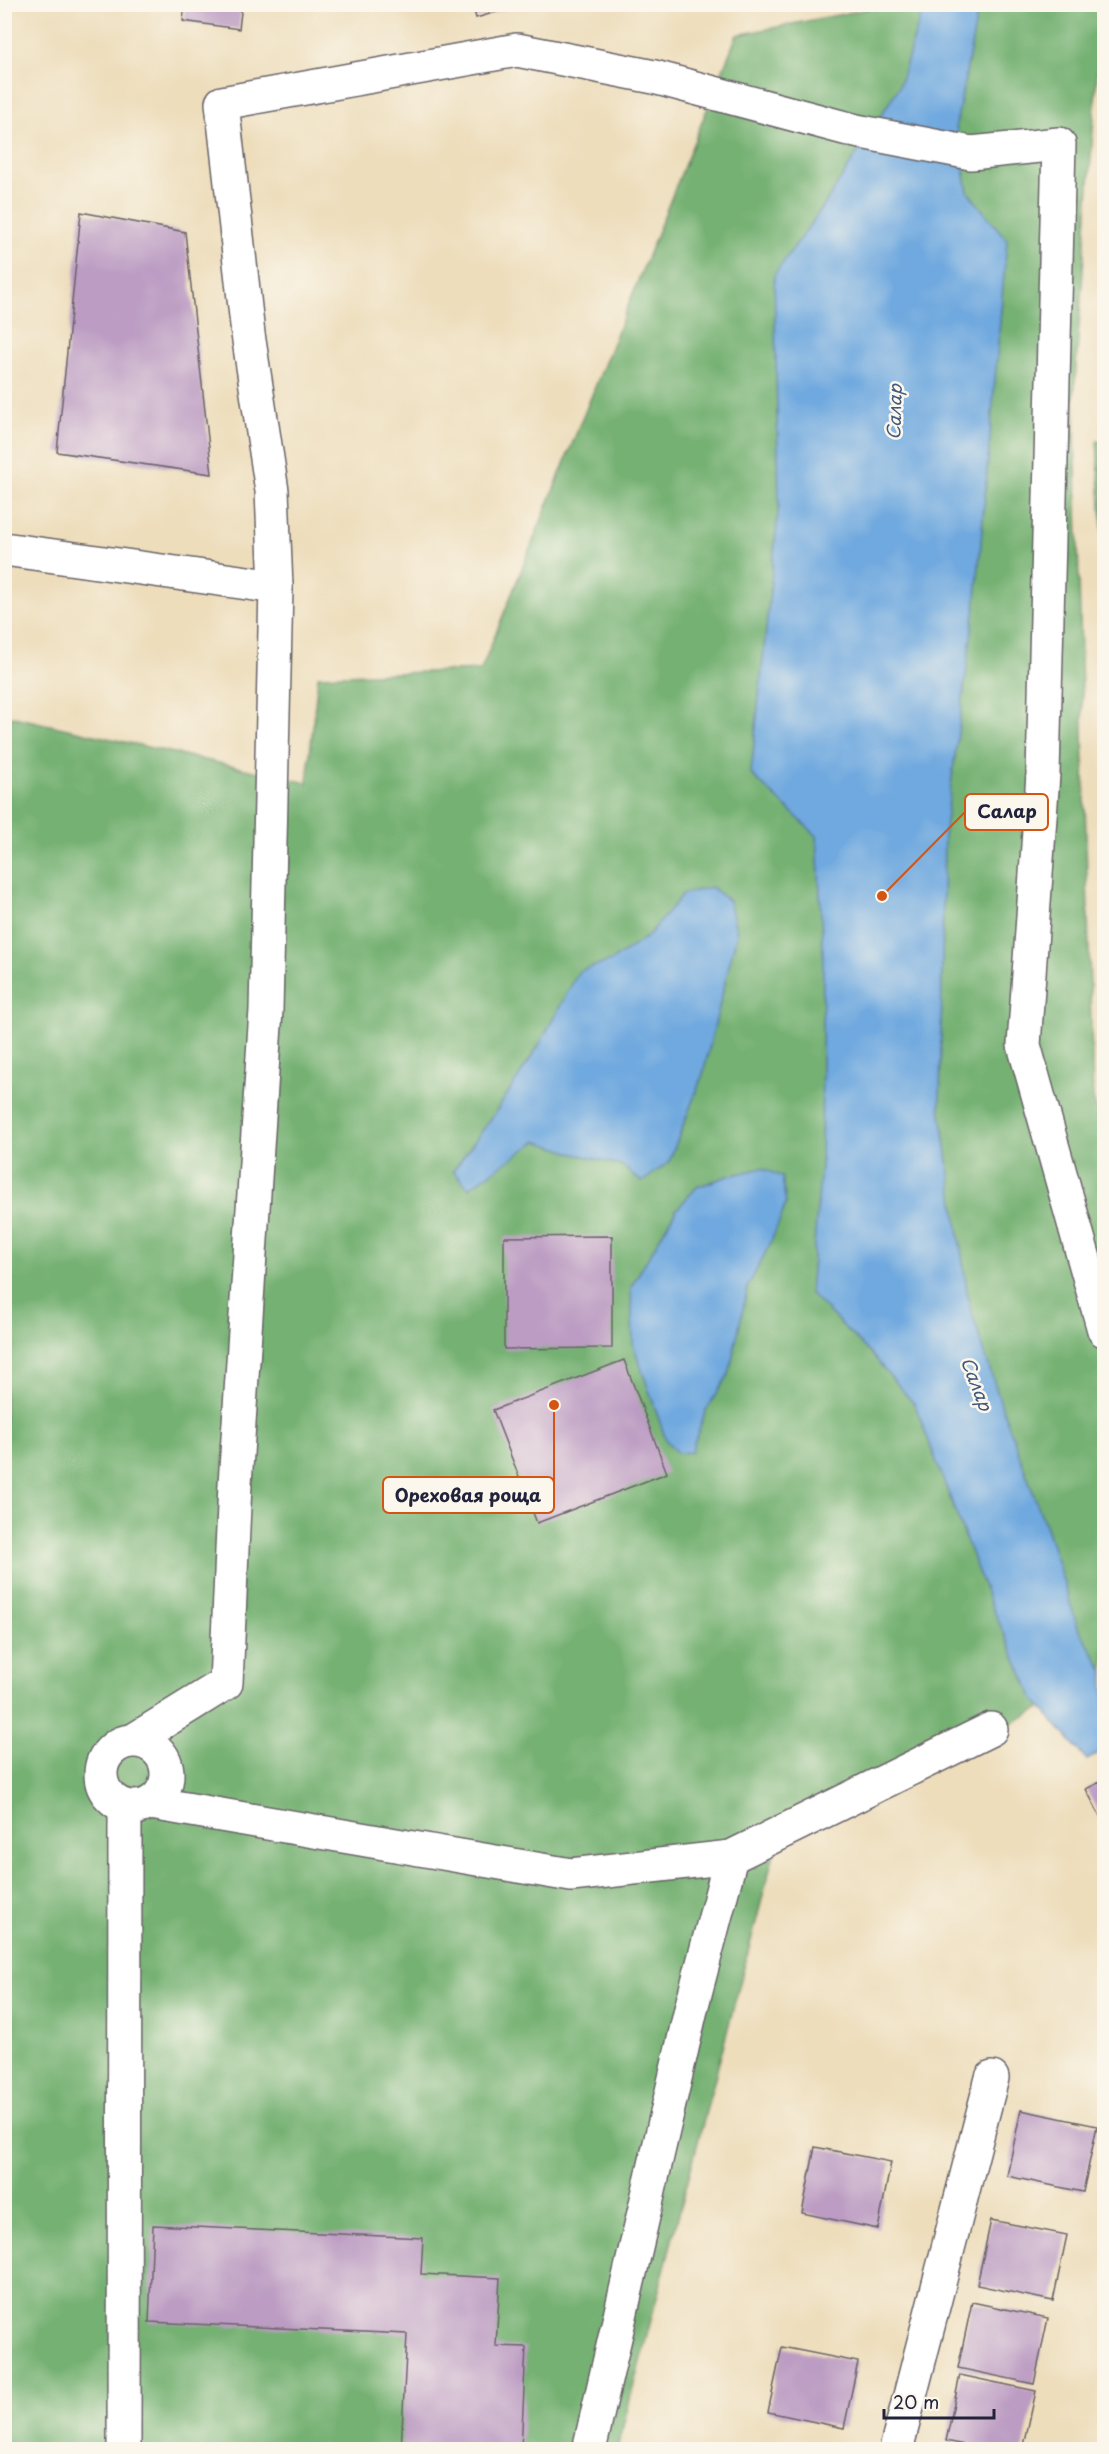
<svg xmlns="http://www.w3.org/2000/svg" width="1109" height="2454" font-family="'Playpen Sans',sans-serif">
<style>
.forest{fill:#74b172;stroke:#4b6a56;stroke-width:1.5}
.water{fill:#6fa9df;stroke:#48668d;stroke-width:1.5}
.building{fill:#bc9cc3}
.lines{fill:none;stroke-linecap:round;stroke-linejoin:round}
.minor-casing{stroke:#696368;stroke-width:36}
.minor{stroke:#fff;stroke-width:33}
.labels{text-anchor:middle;stroke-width:5;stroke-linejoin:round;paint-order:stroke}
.water-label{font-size:18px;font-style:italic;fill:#41587d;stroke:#fbf7ec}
.leader{fill:none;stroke:#d45411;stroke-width:2}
.callout-dot{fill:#d45411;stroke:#fbf7ec;stroke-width:2}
.callout{fill:#fbf7ec;stroke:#d45411;stroke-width:2}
.callout-label{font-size:18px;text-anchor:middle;font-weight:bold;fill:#22223b}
</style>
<rect width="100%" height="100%" fill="#fbf7ec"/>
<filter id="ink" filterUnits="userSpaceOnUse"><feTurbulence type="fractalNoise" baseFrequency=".0167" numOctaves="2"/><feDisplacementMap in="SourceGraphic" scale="12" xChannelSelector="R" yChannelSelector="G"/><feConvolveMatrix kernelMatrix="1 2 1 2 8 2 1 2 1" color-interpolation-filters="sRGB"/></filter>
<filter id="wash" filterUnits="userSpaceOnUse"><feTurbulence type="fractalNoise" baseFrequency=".008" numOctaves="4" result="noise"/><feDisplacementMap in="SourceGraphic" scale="24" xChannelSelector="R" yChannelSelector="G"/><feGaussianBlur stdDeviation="1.35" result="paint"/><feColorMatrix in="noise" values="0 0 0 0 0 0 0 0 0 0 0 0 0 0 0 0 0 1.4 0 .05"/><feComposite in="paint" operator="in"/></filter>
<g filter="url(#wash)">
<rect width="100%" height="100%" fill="#edddbb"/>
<g class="forest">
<path d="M887,5h215l-28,390 19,703 11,37v540l-328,171 -159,603 -612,1v-1735l302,68 11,-107 163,-6 256,-635z"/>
<path d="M1097,441l7,2v112z"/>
</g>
<g class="water">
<path d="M924,5h55l-23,120 12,67 39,48 -31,360 -32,237 -4,270 29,197 34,106 46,126 29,92 26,43v79l-17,10 -53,-61 -46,-101 -73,-193 -43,-50 -62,-62 11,-129 2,-209 -6,-119 -66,-62 28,-270 -5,-229 53,-74 72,-114z"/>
<path d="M711,887l18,14 8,32 -34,141 -34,88 -27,20 -21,-17 -46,-11 -38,-13 -68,47 -16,-17 42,-58 43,-66 41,-76 32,-10 37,-25 35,-42z"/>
<path d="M762,1168l20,9 4,27 -15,38 -23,44 -19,88 -23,36 -15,42 -14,1 -11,-13 -33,-96 -2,-57 45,-77 21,-23 31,-11z"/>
</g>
<g id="blocks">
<g class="building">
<path d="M185,4h57l-3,25 -56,-8z"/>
<path d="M472,4h48v1l-44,13z"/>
<path d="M81,212l104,20 27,242 -155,-22z"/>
<path d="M612,1236v112l-108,1v-112z"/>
<path d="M624,1360l43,113 -130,50 -44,-113z"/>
<path d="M1104,1780v44l-18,-35z"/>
<path d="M1021,2110l76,16 -14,66 -76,-16z"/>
<path d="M815,2147l76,15 -13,67 -76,-16z"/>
<path d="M991,2220l76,15 -14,66 -76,-16z"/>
<path d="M153,2225l270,13 -2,36 79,4 -4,68 30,1 -5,103h-120l6,-116 -258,-12z"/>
<path d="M972,2302l76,16 -14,66 -76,-16z"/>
<path d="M782,2347l76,15 -14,66 -76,-16z"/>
<path d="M960,2375l76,16 -13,59h-36l-41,-9z"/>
</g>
</g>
</g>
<g filter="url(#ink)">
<use href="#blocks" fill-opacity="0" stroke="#696368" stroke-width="1.5"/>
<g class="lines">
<defs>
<g id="minor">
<path d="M4,549l272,38"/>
<path d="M134,1740l92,-57 9,-199 31,-474 10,-423 -4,-96 -24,-157 -26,-231 295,-53 137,27 202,54 115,22 88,-9 -16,630 -19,271 80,285"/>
<circle cx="134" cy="1774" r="33"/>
<path d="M151,1803l420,72 160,-18 260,-128"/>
<path d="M124,2450l1,-643"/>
<path d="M589,2450l103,-445 39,-148"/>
<path d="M896,2450l96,-372"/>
</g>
</defs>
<use href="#minor" class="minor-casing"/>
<use href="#minor" class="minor"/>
</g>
</g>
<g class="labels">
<g class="water-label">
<text transform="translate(895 412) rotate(-88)" y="6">Салар</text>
<text transform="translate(976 1384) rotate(69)" y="6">Салар</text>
</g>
</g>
<path class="leader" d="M882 896L965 812M554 1405L554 1495"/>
<g class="callout-dot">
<circle cx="882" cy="896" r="6"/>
<circle cx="554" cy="1405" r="6"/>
</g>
<g class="callout">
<rect x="965" y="794" width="83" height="36" rx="6"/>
<rect x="383" y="1477" width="171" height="36" rx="6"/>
</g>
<g class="callout-label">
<text x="1007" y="818">Салар</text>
<text x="468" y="1502">Ореховая роща</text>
</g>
<rect width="1109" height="2454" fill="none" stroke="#fbf7ec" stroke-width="24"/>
<path d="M884 2409v9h110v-9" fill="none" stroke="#22223b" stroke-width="3"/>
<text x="893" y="2409" font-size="18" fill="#22223b" stroke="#fbf7ec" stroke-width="4.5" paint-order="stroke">20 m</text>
</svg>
